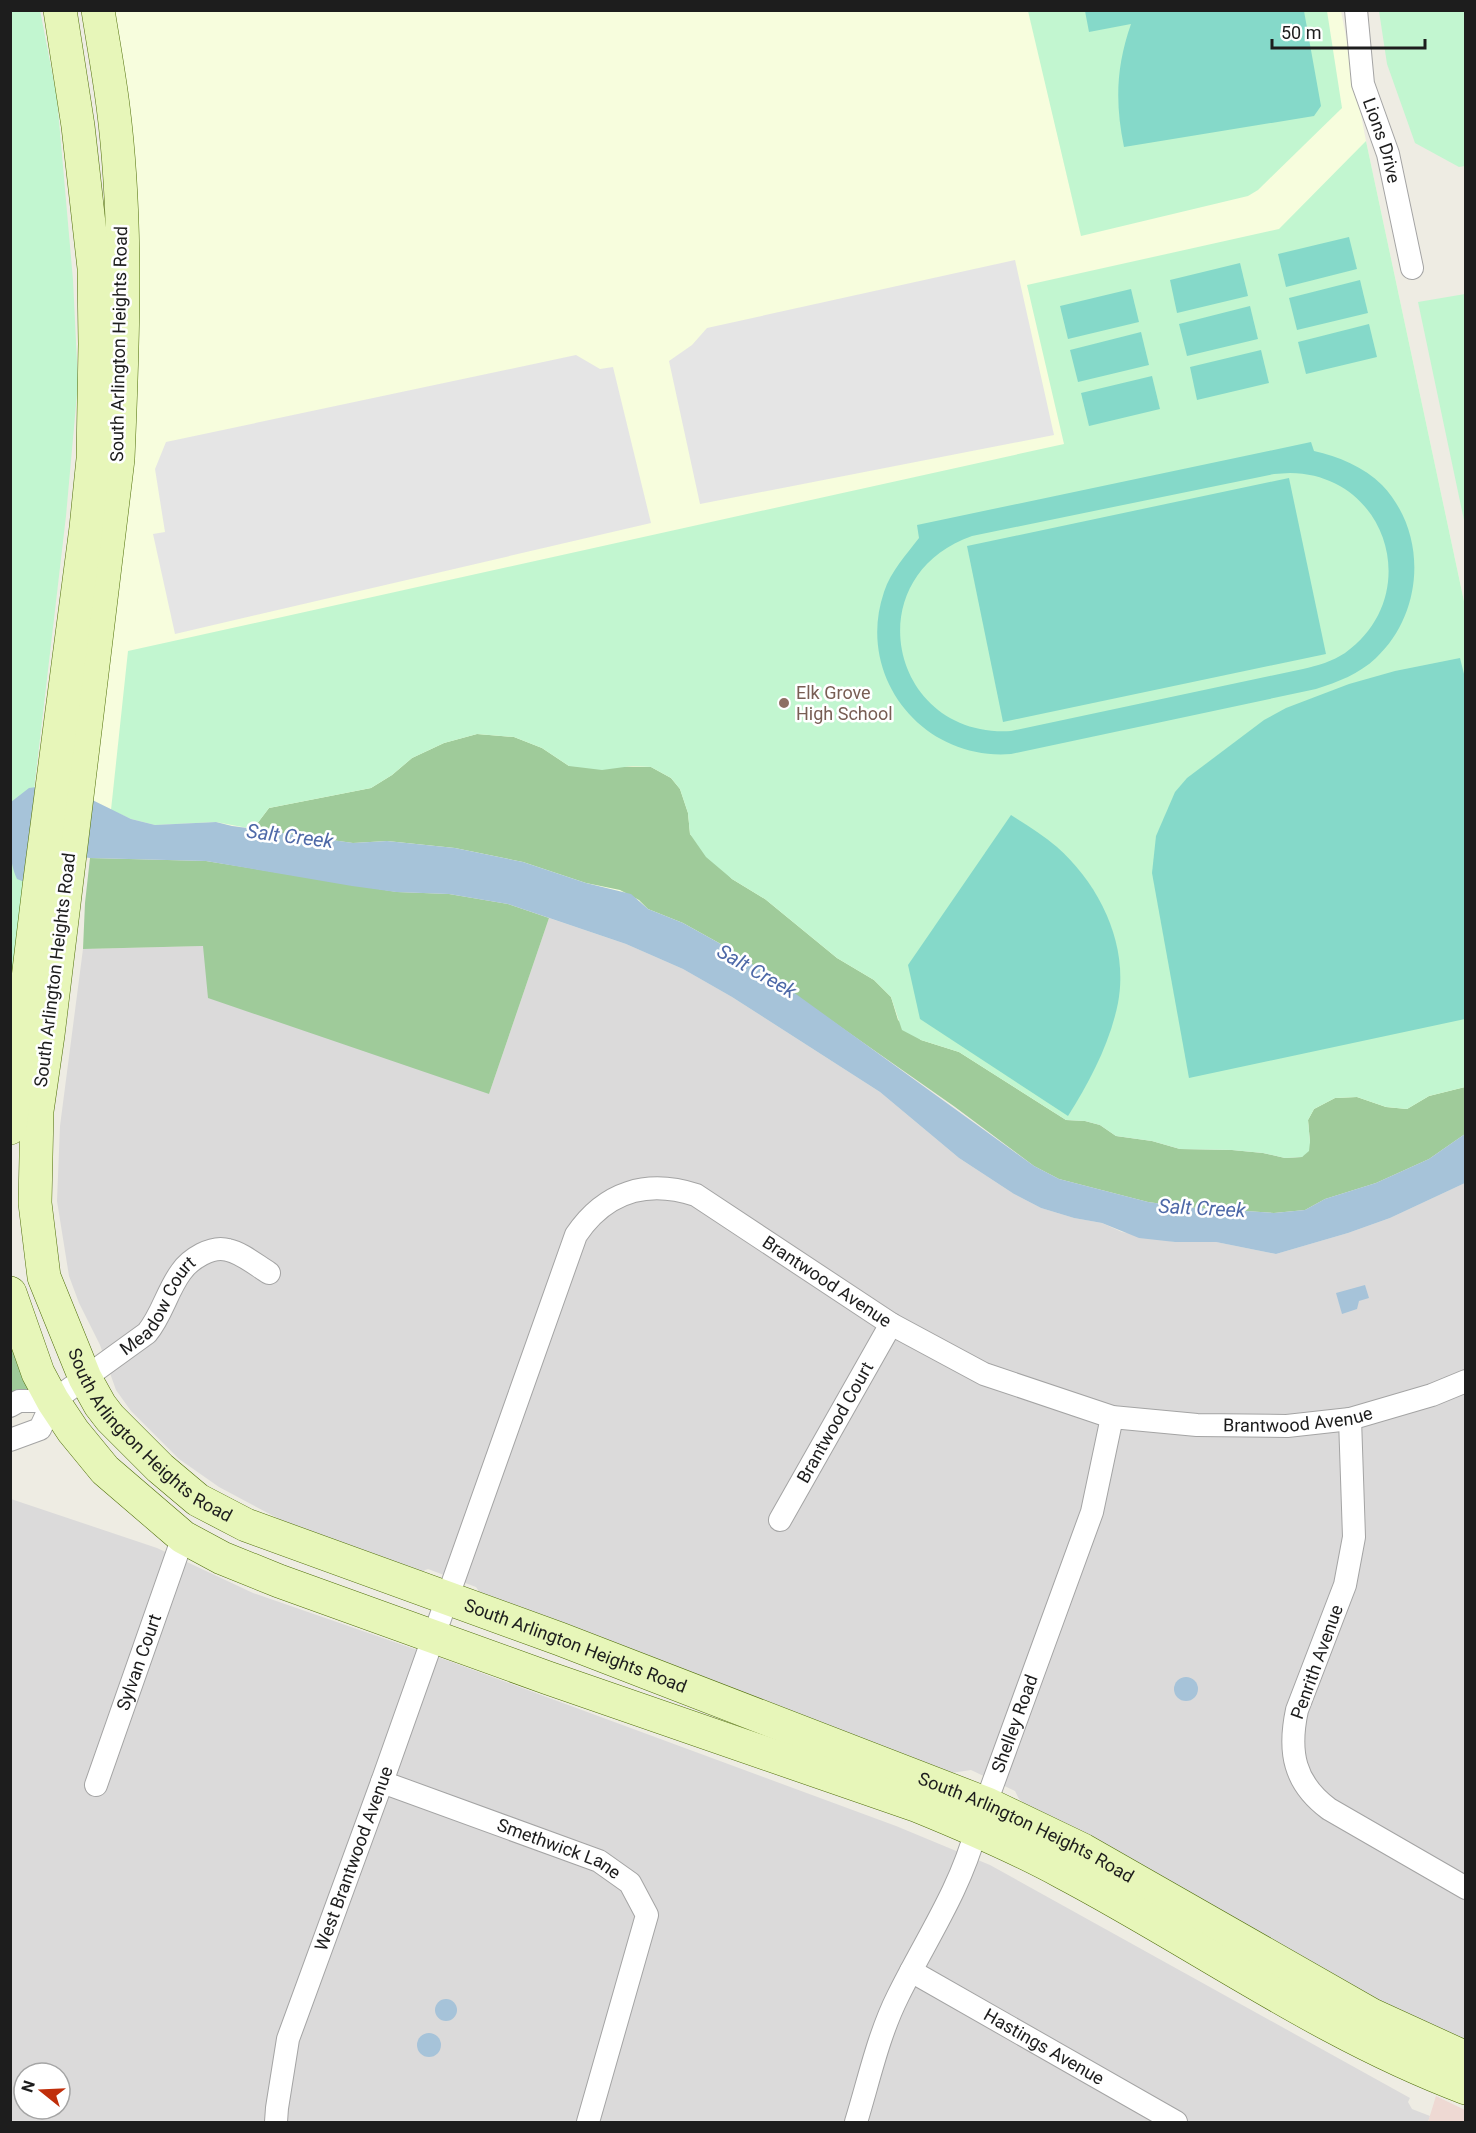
<svg xmlns="http://www.w3.org/2000/svg" width="1476" height="2133" font-family="Roboto,sans-serif">
<style>
.residential{fill:#dbdada;fill-rule:evenodd}
.commercial{fill:#eed9d3}
.education{fill:#f7fddd}
.forest{fill:#9fcb9a}
.park{fill:#c2f6d0}
.pitch{fill:#85d9c9;fill-rule:evenodd}
.parking{fill:#e5e5e5}
.water{fill:#a6c3d9}
.lines{fill:none;stroke-linecap:round;stroke-linejoin:round}
.street-casing{stroke:#a4a4a4;stroke-width:24}
.secondary-casing{stroke:#4f6e0a;stroke-width:34}
.street{stroke:#fff;stroke-width:22}
.secondary{stroke:#e7f6b9;stroke-width:33}
.education-dot{fill:#8d6e63;stroke:#fff;stroke-width:2}
.labels{text-anchor:middle;stroke-width:5;stroke-linejoin:round;paint-order:stroke}
.street-label{font-size:18px;fill:#1d1d1d;stroke:#fff}
.education-label{font-size:18px;fill:#785e54;stroke:#fff;text-anchor:start}
.water-label{font-size:20px;font-style:italic;fill:#4e69a8;stroke:#fff}
</style>
<rect width="100%" height="100%" fill="#eeece3"/>
<g class="residential">
<path d="M549,918l77,26 57,25 49,28 148,95 79,66 55,36 27,14 33,10 28,5 20,9 53,10h41l60,12 72,-21 42,-15 75,-35v861l-59,-28 -380,-211 -7,-6 -4,-8 -44,-21 -20,3 -471,-180 -4,-6 -48,-18 -8,3 -141,-53 -60,-32 -40,-28 -48,-48 -15,-21 -16,-45 -21,-42 -10,-27 -12,-75 3,-75 23,-177 120,-3 286,148z"/>
<path d="M11,1499l146,49 96,45 196,68 447,165 94,39 420,233 -2,4 4,7 18,7 -2,6h-1417zM24,2073h36v36h-36z"/>
</g>
<path class="commercial" d="M1436,2096l29,14v12h-37z"/>
<path class="education" d="M108,11h1233l25,130 99,465v528l-510,-27 -166,-118 -266,-127 -291,-36 -101,-7 -40,-19 39,-321z"/>
<g class="forest">
<path d="M477,734l37,3 28,11 27,18 82,1 20,11 9,11 8,24 2,21 42,45 33,20 72,59 37,22 17,17 7,23 23,20 38,12 107,68 19,1 15,4 16,11 36,5 28,8 52,1 31,3 22,5 17,-1 8,-15 -2,-22 6,-11 21,-11 22,-1 29,10 21,2 22,-13 36,-9v47l-36,25 -53,24 -51,16 -20,11 -31,3 -90,-6 -36,-5 -89,-23 -25,-13 -79,-59 -227,-159 -45,-25 -35,-14 -9,-9 -19,-10 -34,-7 -63,-21 -68,-14 -68,-7 -34,2 -100,-14 16,-21 102,-20 21,-13 20,-17 32,-15z"/>
<path d="M90,858l116,3 191,31 52,2 59,10 41,14 -60,176 -281,-96 -5,-52 -120,3 2,-46z"/>
<path d="M10,1293l43,108 -42,8z"/>
</g>
<g class="park">
<path d="M40,10l17,88 16,182 5,103 -12,133 -55,471 -1,-976z"/>
<path d="M1028,11h299l15,97 -84,82 -10,6 -167,40z"/>
<path d="M1379,11h86v155l-6,1 -44,-24 -28,-79z"/>
<path d="M1366,141l99,465v481l-36,9 -22,13 -21,-2 -29,-10 -22,1 -21,11 -6,11 2,22 -1,9 -7,6 -17,1 -22,-5 -31,-3 -52,-1 -28,-8 -36,-5 -16,-11 -15,-4 -19,-1 -107,-68 -38,-12 -19,-10 -11,-33 -17,-17 -37,-22 -72,-59 -33,-20 -26,-22 -16,-23 -2,-21 -8,-24 -9,-11 -20,-11 -19,-1 -30,4 -33,-4 -27,-18 -28,-11 -37,-3 -33,9 -32,15 -20,17 -21,13 -102,20 -16,21 -37,-7 -61,3 -24,-6 -20,-9 17,-159 936,-207 -37,-159 252,-56z"/>
<path d="M1465,294v231l-47,-223z"/>
</g>
<g class="pitch">
<path d="M1085,11h219l17,95 -7,10 -190,31c-9,-44 -8,-80 7,-123l-42,8z"/>
<path d="M1349,237l8,32 -71,18 -8,-33z"/>
<path d="M1240,263l8,33 -71,17 -7,-33z"/>
<path d="M1360,280l8,33 -71,17 -8,-32z"/>
<path d="M1131,289l8,33 -71,17 -8,-33z"/>
<path d="M1250,306l8,33 -71,17 -8,-32z"/>
<path d="M1369,324l8,33 -71,17 -8,-32z"/>
<path d="M1141,332l8,33 -71,17 -8,-32z"/>
<path d="M1261,350l8,33 -72,17 -7,-33z"/>
<path d="M1152,376l8,33 -71,17 -8,-33z"/>
<path d="M1311,442l3,9c24,5 50,16 68,34 46,48 42,128 -6,173 -17,16 -38,24 -60,31l-305,65c-88,7 -156,-77 -127,-162 7,-21 22,-37 35,-54l-2,-13zM1290,473c98,1 135,123 55,180 -12,8 -28,13 -42,16l-292,62c-121,7 -156,-154 -39,-195l302,-62z"/>
<path d="M1289,478l37,176 -323,68 -36,-176z"/>
<path d="M1460,658l6,24 -1,337 -276,59 -37,-205 4,-37 19,-44 12,-14 77,-58 22,-12 63,-24 46,-13z"/>
<path d="M1011,815c16,10 32,20 46,32 43,38 72,98 61,156 -8,40 -28,78 -50,113l-148,-97 -12,-54z"/>
</g>
<g class="parking">
<path d="M1015,260l39,175 -354,69 -31,-143 23,-16 15,-17z"/>
<path d="M576,355l24,14 13,-2 38,156 -476,111 -22,-100 12,-2 -10,-63 11,-27z"/>
</g>
<g class="water">
<path d="M44,786l30,5 57,28 24,6 61,-3 16,4 121,17 34,-2 68,7 68,14 63,21 45,11 17,15 35,14 45,25 61,41 245,177 25,13 89,23 36,5 90,6 31,-3 20,-11 51,-16 53,-24 36,-25v49l-75,35 -42,15 -72,21 -60,-12h-41l-36,-4 -37,-15 -28,-5 -33,-10 -27,-14 -55,-36 -79,-66 -148,-95 -49,-28 -57,-25 -118,-40 -59,-10 -53,-2 -44,-6 -146,-25 -116,-3 -23,-3 -40,28 -10,-4c-11,-24 -6,-52 -6,-77l18,-14z"/>
<path d="M1365,1285l4,13 -10,3 -2,8 -15,5 -6,-21z"/>
<circle cx="1186" cy="1689" r="12"/>
<circle cx="446" cy="2010" r="11"/>
<circle cx="429" cy="2045" r="12"/>
</g>
<g class="lines">
<defs>
<g id="street">
<path id="s1" d="M1356,10l7,74 25,70 24,114"/>
<path d="M10,1406l9,-5h34"/>
<path d="M1350,1419l4,118 -9,48 -48,125c-9,42 -3,73 32,99l137,79"/>
<path id="s2" d="M10,1440l30,-11 13,-28 94,-68c15,-18 20,-42 34,-61 9,-13 31,-27 47,-22 14,3 28,15 41,23"/>
<path id="s3" d="M780,1520l111,-196"/>
<path id="s4" d="M382,1782l217,79 31,22 17,32 -59,207"/>
<path id="s5" d="M96,1785l87,-248"/>
<path id="s6" d="M911,1971l265,151"/>
<path id="s7" d="M276,2122l1,-14 11,-69 94,-257 194,-547c29,-43 71,-56 120,-40l195,129 93,50 128,43 85,8 90,1 63,-7 82,-24 34,-14"/>
<path id="s8" d="M856,2122c13,-42 22,-86 42,-126 27,-55 62,-106 78,-166l116,-318 20,-95"/>
</g>
<g id="secondary">
<path id="s9" d="M98,10c5,32 11,64 15,96 15,116 10,236 5,353l-70,576 -11,76 -2,92 9,74 41,101 15,27 10,13 50,50 38,32 48,25 314,114 427,165 96,46 289,165 94,43"/>
<path d="M10,1128l29,-241 47,-359 7,-69 2,-115 -1,-76 -16,-142 -18,-116"/>
<path d="M10,1293l28,80 15,28 20,30 32,39 78,67 39,21 57,23 269,97 370,128c49,20 98,41 144,66 135,71 260,162 404,216"/>
</g>
</defs>
<use href="#street" class="street-casing"/>
<use href="#secondary" class="secondary-casing"/>
<use href="#street" class="street"/>
<use href="#secondary" class="secondary"/>
</g>
<circle class="education-dot" cx="784" cy="703" r="6"/>
<g class="labels">
<g class="street-label">
<text dy="6" stroke="none"><textPath href="#s1" startOffset="134">Lions Drive</textPath></text>
<text transform="translate(119 344) rotate(-89)" y="6">South Arlington Heights Road</text>
<text transform="translate(55 970) rotate(-83)" y="6">South Arlington Heights Road</text>
<text dy="6" stroke="none"><textPath href="#s7" startOffset="1232">Brantwood Avenue</textPath></text>
<text dy="6" stroke="none"><textPath href="#s2" startOffset="207">Meadow Court</textPath></text>
<text dy="6" stroke="none"><textPath href="#s7" startOffset="1736">Brantwood Avenue</textPath></text>
<text dy="6" stroke="none"><textPath href="#s3" startOffset="112">Brantwood Court</textPath></text>
<text dy="6" stroke="none"><textPath href="#s9" startOffset="1470">South Arlington Heights Road</textPath></text>
<text dy="6" stroke="none"><textPath href="#s9" startOffset="1956">South Arlington Heights Road</textPath></text>
<text dy="6" stroke="none"><textPath href="#s5" startOffset="130">Sylvan Court</textPath></text>
<text transform="translate(1317 1662) rotate(-70)" y="6">Penrith Avenue</text>
<text dy="6" stroke="none"><textPath href="#s8" startOffset="430">Shelley Road</textPath></text>
<text dy="6" stroke="none"><textPath href="#s9" startOffset="2442">South Arlington Heights Road</textPath></text>
<text dy="6" stroke="none"><textPath href="#s4" startOffset="189">Smethwick Lane</textPath></text>
<text dy="6" stroke="none"><textPath href="#s7" startOffset="276">West Brantwood Avenue</textPath></text>
<text dy="6" stroke="none"><textPath href="#s6" startOffset="153">Hastings Avenue</textPath></text>
</g>
<g class="education-label">
<text x="796" y="699">Elk Grove<tspan x="796" dy="21">High School</tspan></text>
</g>
<g class="water-label">
<text transform="translate(290 836) rotate(7)" y="7">Salt Creek</text>
<text transform="translate(757 971) rotate(30)" y="7">Salt Creek</text>
<text transform="translate(1202 1208) rotate(3)" y="7">Salt Creek</text>
</g>
</g>
<rect width="1476" height="2133" fill="none" stroke="#1d1d1d" stroke-width="24"/>
<g transform="translate(42 2091) rotate(288)"><circle r="28" fill="#ffffff" stroke="#a5a5a5" stroke-width="1.5"/>
<path d="M0-4.5L10 22L0 15L-10 22Z" fill="#c02e0a"/>
<text y="-9" font-size="16" font-weight="bold" text-anchor="middle" fill="#1d1d1d">N</text>
</g>
<path d="M1272 39v9h153v-9" fill="none" stroke="#1d1d1d" stroke-width="3"/>
<text x="1281" y="39" font-size="18" fill="#1d1d1d" stroke="#ffffff" stroke-width="4.5" paint-order="stroke">50 m</text>
</svg>
